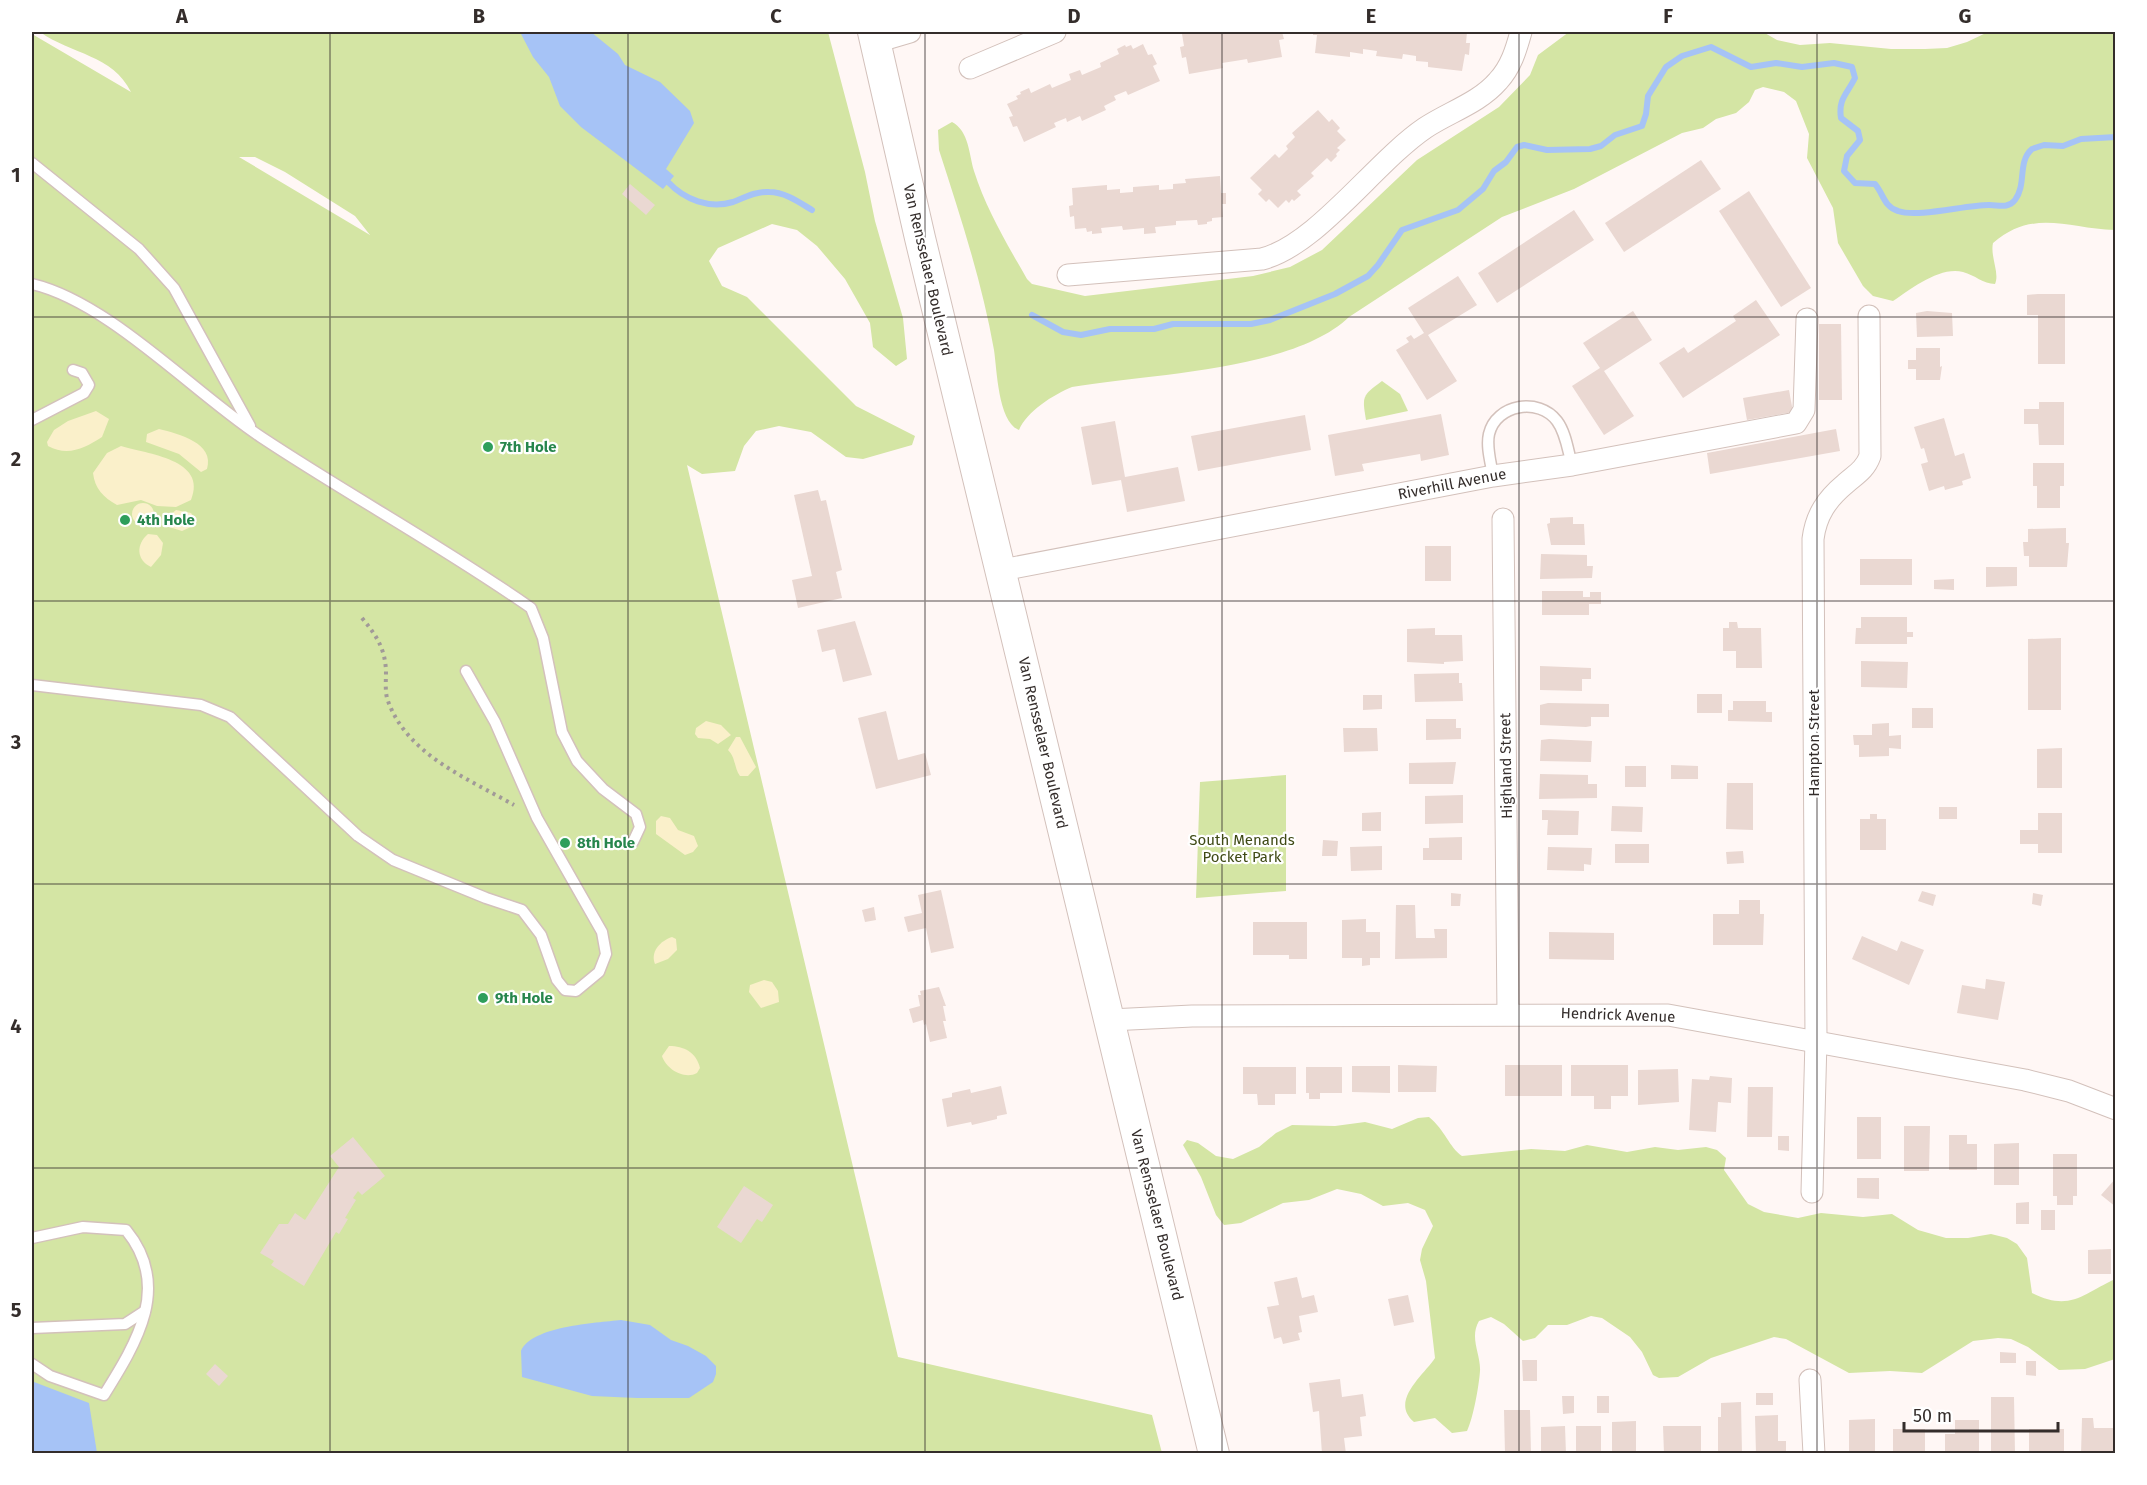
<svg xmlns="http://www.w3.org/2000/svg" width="2147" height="1485" font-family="'Fira Sans',sans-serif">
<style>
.green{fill:#d4e5a4;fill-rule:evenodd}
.sand{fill:#faf0ca}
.water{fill:#a6c3f6}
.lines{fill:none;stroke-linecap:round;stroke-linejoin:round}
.stream{stroke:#a6c3f6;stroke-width:6}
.building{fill:#ead8d2}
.service-casing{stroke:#d3c1bb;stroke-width:13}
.minor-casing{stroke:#d3c1bb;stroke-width:23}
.secondary-casing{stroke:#d3c1bb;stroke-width:32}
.path{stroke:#a19a98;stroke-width:4;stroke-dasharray:3 4.5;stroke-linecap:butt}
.service{stroke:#fff;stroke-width:10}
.minor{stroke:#fff;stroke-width:21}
.secondary{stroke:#fff;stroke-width:30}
.grid{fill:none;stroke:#342d2b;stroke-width:1.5;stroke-opacity:0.55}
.leisure-dot{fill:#2e9e5b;stroke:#fff;stroke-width:2}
.labels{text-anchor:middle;stroke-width:4.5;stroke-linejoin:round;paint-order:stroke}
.street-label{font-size:15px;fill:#342d2b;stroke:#fff}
.leisure-label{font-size:15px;font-weight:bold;fill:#27864d;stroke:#fff;text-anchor:start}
.park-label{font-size:15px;fill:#3f4a15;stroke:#fff}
.neatline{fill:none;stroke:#342d2b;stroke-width:2}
.grid-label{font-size:20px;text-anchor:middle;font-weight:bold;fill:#342d2b}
</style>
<rect width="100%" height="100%" fill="#fff7f5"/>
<g class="green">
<path d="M40,32h788l37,140 10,49 28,97 4,41 -11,7 -23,-19 -3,-24 -25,-44 -28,-33 -20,-16 -25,-6 -54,24 -9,13 13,25 25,11 109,109 59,30 -3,9 -49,14 -17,-2 -35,-25 -32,-6 -23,5 -12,15 -9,25 -33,3 -15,-9 211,892 254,58 10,38h-1130v-1419l99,58c-18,-37 -60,-38 -91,-60zM239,157h16l30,15 70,44 15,19z"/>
<path d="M1569,32h194l14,8 23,5 30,-2 61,6h34l22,-1 20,-6 21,-10h127v198c-47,-1 -81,-22 -122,13 -3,14 7,30 2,41 -12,0 -20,-9 -32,-12 -23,-6 -52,17 -70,29l-20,-5 -10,-10 -25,-43 -5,-35 -26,-50 2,-24 -13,-33 -12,-9 -21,-5 -8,3 -6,12 -13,11 -20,6 -13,9 -21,5 -108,56 -72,28 -153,100c-56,54 -202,57 -277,70 -19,8 -45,24 -53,43 -21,-8 -22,-60 -25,-80 -12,-68 -34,-135 -55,-200l-1,-20 14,-8c17,9 17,32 22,49 12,38 33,73 53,108l5,5 53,12 168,-20 37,-9 32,-17 95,-90 82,-53 31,-32 8,-20z"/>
<path d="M1382,381l18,13 8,17 -42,9c-4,-24 -4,-24 16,-39z"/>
<path d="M1286,775v116l-90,7 4,-116z"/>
<path d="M1429,1117c16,13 20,30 33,39l69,-7 34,2 22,-6 40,7 28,-5 23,3 28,-3 11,3 9,8 -2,12 24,34 16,8 34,6 23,-5 42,4 29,-3 26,16 28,8h22l23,-4 16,4 10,6 10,14 5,35c38,19 51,1 83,-14v80l-30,10 -26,1 -31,-23 -17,-8 -13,-1 -25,3 -51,32 -32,-2 -41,2 -63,-34 -12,-2 -63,21 -33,19 -19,1 -6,-3 -11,-23 -12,-15 -28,-19 -11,-2 -24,9h-19l-13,13 -12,3 -19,-17 -13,-7 -12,4c-10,17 2,33 1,50 -1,15 -7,48 -13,60l-15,2 -17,-15 -21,4c-25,-21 10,-47 21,-64l-9,-77 -6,-21 2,-11 11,-23 -8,-16 -17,-7 -25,3 -22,-12 -24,-5 -28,11 -26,3 -42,20 -17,2 -8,-10 -15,-38 -18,-32 4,-5 11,3 18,13 17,3 26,-12 17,-14 16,-8 43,1 30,-4 27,7 26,-11z"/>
</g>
<g class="sand">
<path d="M96,411l13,8 -7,18c-17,11 -34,20 -54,9l-1,-4 7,-12 14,-9z"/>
<path d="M159,429c20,5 56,14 48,40l-6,3 -22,-18 -33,-12 1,-8z"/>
<path d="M121,446c26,8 87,13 70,54l-15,7 -19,-1 -16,-6 -24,5c-14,-8 -22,-16 -24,-32l14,-20z"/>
<circle cx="143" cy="514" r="11"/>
<path d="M176,510l15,3 3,4 -1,9 -11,5 -16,-5 -2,-6z"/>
<path d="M148,534l9,1 6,8 -2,12 -10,12c-15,-7 -15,-23 -3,-33z"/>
<path d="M706,721l15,4 10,10 -13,9 -8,-5 -12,-1 -3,-4 1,-6z"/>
<path d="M736,737h4l16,30 -8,9h-8c-6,-8 -4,-18 -12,-26z"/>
<path d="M661,816l9,2 8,12 16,6 4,10 -5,6 -8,3 -29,-21v-13z"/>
<path d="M672,937l4,2 1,11 -9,9 -13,5c-5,-12 5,-23 17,-27z"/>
<path d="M764,980l8,2 6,9 1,11 -18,6 -12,-16 1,-7z"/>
<path d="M669,1046c15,0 27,6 31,22l-3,5c-13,7 -31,-4 -35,-17z"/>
</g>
<g class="water">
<path d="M520,32h71l27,22 7,11 35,17 30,29 4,12 -28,46 8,7 -11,13 -82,-62 -21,-21 -11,-29 -16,-20z"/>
<path d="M621,1320l29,5 21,15 17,6 18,10 10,10v8l-3,8 -24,16h-52l-45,-2 -70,-19 -1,-26c11,-25 74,-28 100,-31z"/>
<path d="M34,1382l55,21 8,50h-65z"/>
</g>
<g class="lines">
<g class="stream">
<path d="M668,182c17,18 41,27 65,20 11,-4 23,-11 36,-10 16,0 30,10 43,18"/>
<path d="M1032,315l31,17 18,3 29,-6h44l19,-5h78l19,-4 65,-26 33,-18 10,-11 24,-35 56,-20 25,-21 11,-18 12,-9 11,-15 7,-2 23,5 43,-1 11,-3 14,-11 27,-9 4,-12 2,-18 18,-29 16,-11 29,-9 40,20 25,-4 26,4 32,-4 18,4 3,11c-8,16 -17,21 -14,40l17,13 2,9 -13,16 -3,15 11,12 20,1c8,9 9,23 23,27 20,7 67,-6 91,-6 10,0 19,4 26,-5 12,-16 2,-38 17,-51l12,-4 19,1 18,-7 35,-2"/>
</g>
</g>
<g class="building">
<path d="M1193,32h89l2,7 -5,1 3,17 -34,6 -1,-4 -12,2 -13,2 1,5 -34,6 -3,-17 -4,1 -2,-11 4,-1 -2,-12z"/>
<path d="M1313,32h154l-1,11h4l-1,12 -4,-1 -3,17 -34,-4v-5l-12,-1v-5l-13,-2 -1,5 -26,-3 1,-5 -14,-2v5l-13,-2v5l-35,-4 2,-18h-4z"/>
<path d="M1143,44l5,11 4,-1 5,10 -4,2 7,15 -32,14 -2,-4 -12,5 2,4 -12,6 2,4 -24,11 -2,-5 -13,6 -1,-4 -12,5 2,4 -32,15 -7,-16 -4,1 -4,-10 4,-1 -6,-12 11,-5 -2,-3 5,-2 -1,-2 9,-4 2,5 19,-9 2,4 19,-8 -2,-6 11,-4 2,5 19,-8 -1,-4 19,-9 -2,-5 8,-4 1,2 5,-2 2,4z"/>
<path d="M1318,110l11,12 3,-3 8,9 -3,3 9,9 -9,8 3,2 -4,4 1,2 -6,6 -4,-4 -16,15 3,3 -17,15 4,4 -7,6 -2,-2 -3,4 -3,-3 -8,8 -9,-9 -3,3 -8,-8 4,-4 -12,-12 25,-24 4,4 9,-9 -2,-3 9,-9 -3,-4z"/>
<path d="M1701,160l20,29 -97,63 -19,-29z"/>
<path d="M1220,176l1,17h5v11h-4l1,13 -11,1v3l-5,1v2l-9,1 -1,-5 -21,1v4l-21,2 1,6 -12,1v-6l-21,2 -1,-4 -21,2 1,5 -10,1v-3l-5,1 -1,-4 -11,1 -1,-13 -4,1 -1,-11 4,-1 -1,-17 35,-3v5l13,-1v4l13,-1v-5l26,-2v5l14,-1v-5l13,-1 -1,-4z"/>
<path d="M630,184l25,21 -9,10 -24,-21z"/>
<path d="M1749,191l62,97 -30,19 -62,-96z"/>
<path d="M1574,210l20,30 -97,63 -19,-30z"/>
<path d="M1458,276l19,29 -49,30 29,46 -30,19 -31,-50 13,-8 -3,-4 5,-3 3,4 10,-6 -16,-25z"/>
<path d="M2038,294h27v70h-27v-49h-11v-20z"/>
<path d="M1756,300l24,35 -97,63 -24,-35 25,-16 4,6 48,-32 -3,-5z"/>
<path d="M1633,311l19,29 -48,31 30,45 -30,19 -32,-49 28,-18 -17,-25z"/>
<path d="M1927,311l25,2 1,23 -36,1 -1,-24z"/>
<path d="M1819,324h22l1,76h-23z"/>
<path d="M1916,348h24v19l2,-1 -2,14h-24v-11h-8v-9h8z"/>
<path d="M1789,390l4,22 -46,8 -4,-22z"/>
<path d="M2039,402h25v43h-25l-1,-21h-14v-15h15z"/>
<path d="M1441,414l8,41 -28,6 -1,-7 -58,10 2,7 -29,5 -7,-41z"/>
<path d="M1305,415l6,35 -113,21 -7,-35z"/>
<path d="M1944,418l11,38 9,-3 7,25 -9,3 1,4 -18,5 -1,-4 -15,5 -8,-27 7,-2 -4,-14 -3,1 -7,-22z"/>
<path d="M1115,421l10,56 53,-10 7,34 -58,11 -6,-32 -29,5 -11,-58z"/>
<path d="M1836,429l4,22 -130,23 -3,-21z"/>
<path d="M2033,463h31v23h-4v22h-23v-22h-4z"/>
<path d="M818,490l3,11 5,-1 16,70 -6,2 6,26 -44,10 -6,-28 20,-4 -18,-81z"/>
<path d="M1573,517v7h11l1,21h-34l-4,-21 3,-1v-5z"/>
<path d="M2066,528v15h3l-2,24h-38v-11h-5l-1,-14h5v-13z"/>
<rect x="1425" y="546" width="26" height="35"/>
<path d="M1541,554l46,1v11h6l-1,12 -52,1z"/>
<rect x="1860" y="559" width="52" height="26"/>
<path d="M1986,567h31v19l-31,1z"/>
<path d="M1954,579v11l-20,-1v-9z"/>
<path d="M1542,591h41v6h7v-5h11v12h-12v11h-47z"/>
<path d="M1861,617h46v15h6v5h-6v7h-52l1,-16h5z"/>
<path d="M855,621l17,54 -29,7 -8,-33 -13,3 -5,-22z"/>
<path d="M1729,622h8l1,6h23l1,40h-26v-17h-13v-23h6z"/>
<path d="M1435,628v7h27l1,26 -19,1v2l-37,-2v-33z"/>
<path d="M2061,638v72h-33v-71z"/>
<path d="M1861,661l47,1 -1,26 -46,-1z"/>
<path d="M1540,666l51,2v11h-9v12l-42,-1z"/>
<path d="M1459,673v10h3l1,18 -48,1 -1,-28z"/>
<rect x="1697" y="694" width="25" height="19"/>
<path d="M1363,695h19v14l-19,1z"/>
<path d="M1733,701h33v11h6v10l-44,-1v-11h5z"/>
<path d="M1548,703l61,1v13h-18v9l-5,1 -46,-2v-20z"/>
<rect x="1912" y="708" width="21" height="20"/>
<path d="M886,711l12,49 27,-7 6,22 -55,14 -18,-71z"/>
<path d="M1426,719h30v9h5v11l-35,1z"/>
<path d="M1889,723v13l12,-1v14l-12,-1v8l-30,1v-12h-5l-1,-10h19v-11z"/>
<path d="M1343,728h34l1,23 -34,1z"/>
<path d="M1549,739l43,2 -1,21 -51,-1 1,-21z"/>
<path d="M2062,748v40h-25v-39z"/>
<path d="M1456,762l-3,22h-44v-21z"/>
<path d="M1671,765l27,1v13h-27z"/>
<rect x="1625" y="766" width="21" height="21"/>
<path d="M1540,774l48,1v9h9v14l-58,1z"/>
<path d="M1727,783h26v47l-27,-1z"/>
<path d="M1463,795v28l-38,1v-28z"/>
<path d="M1612,806l31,1 -1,25 -31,-1z"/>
<rect x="1939" y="807" width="18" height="12"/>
<path d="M1542,810l37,1 -1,24h-31l1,-15h-6z"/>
<path d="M1381,812v19h-19v-18z"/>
<path d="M2038,813h24v40h-24v-9h-18v-14h18z"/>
<path d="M1870,814h7v5h9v31h-26v-31h10z"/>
<path d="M1462,837v23h-39v-12h6v-10z"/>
<path d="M1323,840l15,1 -1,15h-15z"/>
<rect x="1615" y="844" width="34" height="19"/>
<path d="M1382,846v24l-31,1 -1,-24z"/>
<path d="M1548,847l44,1 -1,17 -7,-1v7l-37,-1z"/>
<path d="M1743,851l1,12 -17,1 -1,-12z"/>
<path d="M941,890l13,58 -23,5 -5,-25 -18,4 -4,-15 18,-4 -4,-18z"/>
<path d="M1922,891l14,4 -3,11 -15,-5z"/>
<path d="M1451,893l10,1 -1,12h-9z"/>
<path d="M2033,893l10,2 -2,11 -9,-2z"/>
<path d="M1739,900h21v14h4l-1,31h-50v-31h26z"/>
<path d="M1396,905h19l1,33h19l-1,-9h13v29l-52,1z"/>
<path d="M874,907l2,13 -11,2 -3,-12z"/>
<path d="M1366,919v13h14v26h-10v7l-8,1v-8h-20v-38z"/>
<path d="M1253,922h54v37h-18v-4h-36z"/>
<path d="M1549,932l65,1v27l-65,-1z"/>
<path d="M1862,936l35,15 4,-10 23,9 -15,35 -57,-26z"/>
<path d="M1986,979l19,3 -7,38 -41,-7 5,-28 23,4z"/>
<path d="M939,987l7,19h-3l3,15h-3l4,17 -17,4 -4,-18 -2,1 -1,-5 -10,3 -4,-14 11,-3 -2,-11h3l-1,-4z"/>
<path d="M1398,1065l39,1 -1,26h-38z"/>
<rect x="1505" y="1065" width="57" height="31"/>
<path d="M1571,1065h57v31h-17v13h-17v-13h-23z"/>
<path d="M1352,1066h38v27l-38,-1z"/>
<path d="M1243,1067h53v27h-21v11h-17l-1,-11h-14z"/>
<path d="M1306,1067h36v26h-22v6h-11v-6h-3z"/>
<path d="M1678,1069l1,33 -41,3v-35z"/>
<path d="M1710,1076l22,2 -1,25 -13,-1 -2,30 -27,-2 3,-51 17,1z"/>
<path d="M1001,1086l6,28 -10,2v3l-25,6 -1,-3 -24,5 -5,-28 10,-2v-4l18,-4 1,4z"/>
<path d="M1748,1087h25l-1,50h-25z"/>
<rect x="1857" y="1117" width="24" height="42"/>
<path d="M1904,1126h26l-1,45h-25z"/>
<path d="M1949,1135h18v9h10v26h-28z"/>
<path d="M1778,1136h11v15l-11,-1z"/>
<path d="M353,1137l32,39 -23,19 -4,-4 -5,7 3,2 -11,18 3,1 -9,15 -3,-2 -32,54 -33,-21 3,-4 -14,-8 19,-29h9l7,-11 10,7 34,-53 -9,-11z"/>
<path d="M2019,1143v42h-25v-41z"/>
<path d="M2053,1154h24v42h-4v9h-16v-9h-4z"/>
<path d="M1857,1178h22v21l-22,-1z"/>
<path d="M2116,1178v29l-15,-12z"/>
<path d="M744,1186l29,19 -11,17 -5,-3 -16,24 -24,-16z"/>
<path d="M2029,1202v22h-13v-21z"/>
<rect x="2041" y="1210" width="14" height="20"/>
<path d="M2111,1249v25h-23v-24z"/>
<path d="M1297,1277l5,21 12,-3 4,17 -19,4 3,16 -4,1 2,7 -17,4 -2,-7 -7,2 -7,-32 12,-2 -5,-23z"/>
<path d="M1408,1295l6,27 -20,4 -6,-27z"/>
<path d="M2000,1352l16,1v10h-16z"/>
<path d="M1522,1360h15v21h-14z"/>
<path d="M2026,1361h10v15l-10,-1z"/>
<path d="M215,1364l13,12 -9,10 -13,-12z"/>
<path d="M1340,1379l2,18 21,-3 3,22 -6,1 2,19 -18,2 2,16h-24l-3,-43 -6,1 -4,-29z"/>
<rect x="1756" y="1393" width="17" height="12"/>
<path d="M1562,1396h12v17l-11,1z"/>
<rect x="1597" y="1396" width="12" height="17"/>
<path d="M1991,1397h23l1,57h-24z"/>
<path d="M1741,1402l1,52h-24v-37h3v-14z"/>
<path d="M1504,1410h26l1,44h-26z"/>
<path d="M1778,1415v26h8v13h-30l-1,-38z"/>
<path d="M2082,1418h11l1,10h21v26h-34z"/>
<path d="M1875,1419v35h-26v-34z"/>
<path d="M1955,1420h24v34h-34v-20h10z"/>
<path d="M1636,1421v33h-24v-32z"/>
<path d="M1565,1426l1,28h-25v-27z"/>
<rect x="1576" y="1426" width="25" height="28"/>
<path d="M1663,1426h38v28h-37z"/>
<path d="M1893,1429h32v23l-32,2z"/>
<path d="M2029,1429h35v22l-35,1z"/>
</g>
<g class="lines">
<defs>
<g id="service">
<path d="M32,163l107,86 35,39 76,138"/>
<path d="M32,284c77,18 162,109 229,153 89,59 183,110 270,171l12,30 19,94 15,29 26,28 33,25 4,13 -7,15"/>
<path d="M32,420l52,-27 5,-8 -7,-12 -9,-3"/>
<path d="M1493,476c-2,-13 -7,-29 -4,-42 7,-30 50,-37 68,-13 9,12 11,30 15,44"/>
<path d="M32,685l169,20 29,12 128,119 35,24 93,38 36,12 19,25 16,45 8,10 11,1 23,-19 7,-18 -4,-22 -65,-114 -42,-96 -29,-51"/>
<path d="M32,1238l51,-11 43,3c46,56 11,112 -22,165l-54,-19 -18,-12"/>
<path d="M32,1328l93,-4 20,-13"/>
</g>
<g id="minor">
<path d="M876,42l34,-10"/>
<path d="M970,68l85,-36"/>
<path d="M1068,275l194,-16c55,-14 113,-97 163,-131 24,-16 54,-25 73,-47 13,-14 18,-31 23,-49"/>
<path d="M1503,519l5,494"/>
<path d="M1002,570l491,-94 79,-11 224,-42 8,-13 3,-91"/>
<path d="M1110,1020l82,-4 476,-1 357,65 44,11 47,18"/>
<path d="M1812,1192l4,-152 -3,-501c3,-24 14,-40 32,-55 10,-9 20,-14 25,-28l-1,-140"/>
<path d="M1810,1380l4,74"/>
</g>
<path id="secondary" d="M873,32l47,206 294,1216"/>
</defs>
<use href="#service" class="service-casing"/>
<use href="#minor" class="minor-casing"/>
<use href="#secondary" class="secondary-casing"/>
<path class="path" d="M362,618c14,17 23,30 24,53 0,9 -1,19 1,27 18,56 80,80 127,107"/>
<use href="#service" class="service"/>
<use href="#minor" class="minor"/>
<use href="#secondary" class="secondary"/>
</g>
<path class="grid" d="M330,32v1422M628,32v1422M925,32v1422M1222,32v1422M1519,32v1422M1817,32v1422M32,317h2084M32,601h2084M32,884h2084M32,1168h2084"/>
<g class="leisure-dot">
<circle cx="488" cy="447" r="6"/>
<circle cx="125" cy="520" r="6"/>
<circle cx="565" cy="843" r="6"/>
<circle cx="483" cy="998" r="6"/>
</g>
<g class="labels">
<g class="street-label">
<text transform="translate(928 270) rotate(77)" y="5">Van Rensselaer Boulevard</text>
<text transform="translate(1452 484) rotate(-11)" y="5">Riverhill Avenue</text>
<text transform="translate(1043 743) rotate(77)" y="5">Van Rensselaer Boulevard</text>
<text transform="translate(1814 743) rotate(-90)" y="5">Hampton Street</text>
<text transform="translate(1506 766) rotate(-91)" y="5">Highland Street</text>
<text transform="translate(1618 1015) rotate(2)" y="5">Hendrick Avenue</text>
<text transform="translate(1157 1215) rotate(76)" y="5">Van Rensselaer Boulevard</text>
</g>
<g class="leisure-label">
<text x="500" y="452">7th Hole</text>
<text x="137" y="525">4th Hole</text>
<text x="577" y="848">8th Hole</text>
<text x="495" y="1003">9th Hole</text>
</g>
<g class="park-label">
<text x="1242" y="845">South Menands<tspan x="1242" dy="17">Pocket Park</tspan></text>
</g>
</g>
<rect width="2147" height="1485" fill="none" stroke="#ffffff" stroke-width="66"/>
<path d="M1904 1422v9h154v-9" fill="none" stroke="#342d2b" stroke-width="3"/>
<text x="1913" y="1422" font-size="18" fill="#342d2b" stroke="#ffffff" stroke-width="4.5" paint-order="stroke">50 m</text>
<rect x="33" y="33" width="2081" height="1419" class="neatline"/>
<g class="grid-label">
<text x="182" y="23">A</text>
<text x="479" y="23">B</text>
<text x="776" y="23">C</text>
<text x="1074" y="23">D</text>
<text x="1371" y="23">E</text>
<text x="1668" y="23">F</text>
<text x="1965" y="23">G</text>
<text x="16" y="182">1</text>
<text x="16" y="466">2</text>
<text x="16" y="749">3</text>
<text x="16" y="1033">4</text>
<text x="16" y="1317">5</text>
</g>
</svg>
